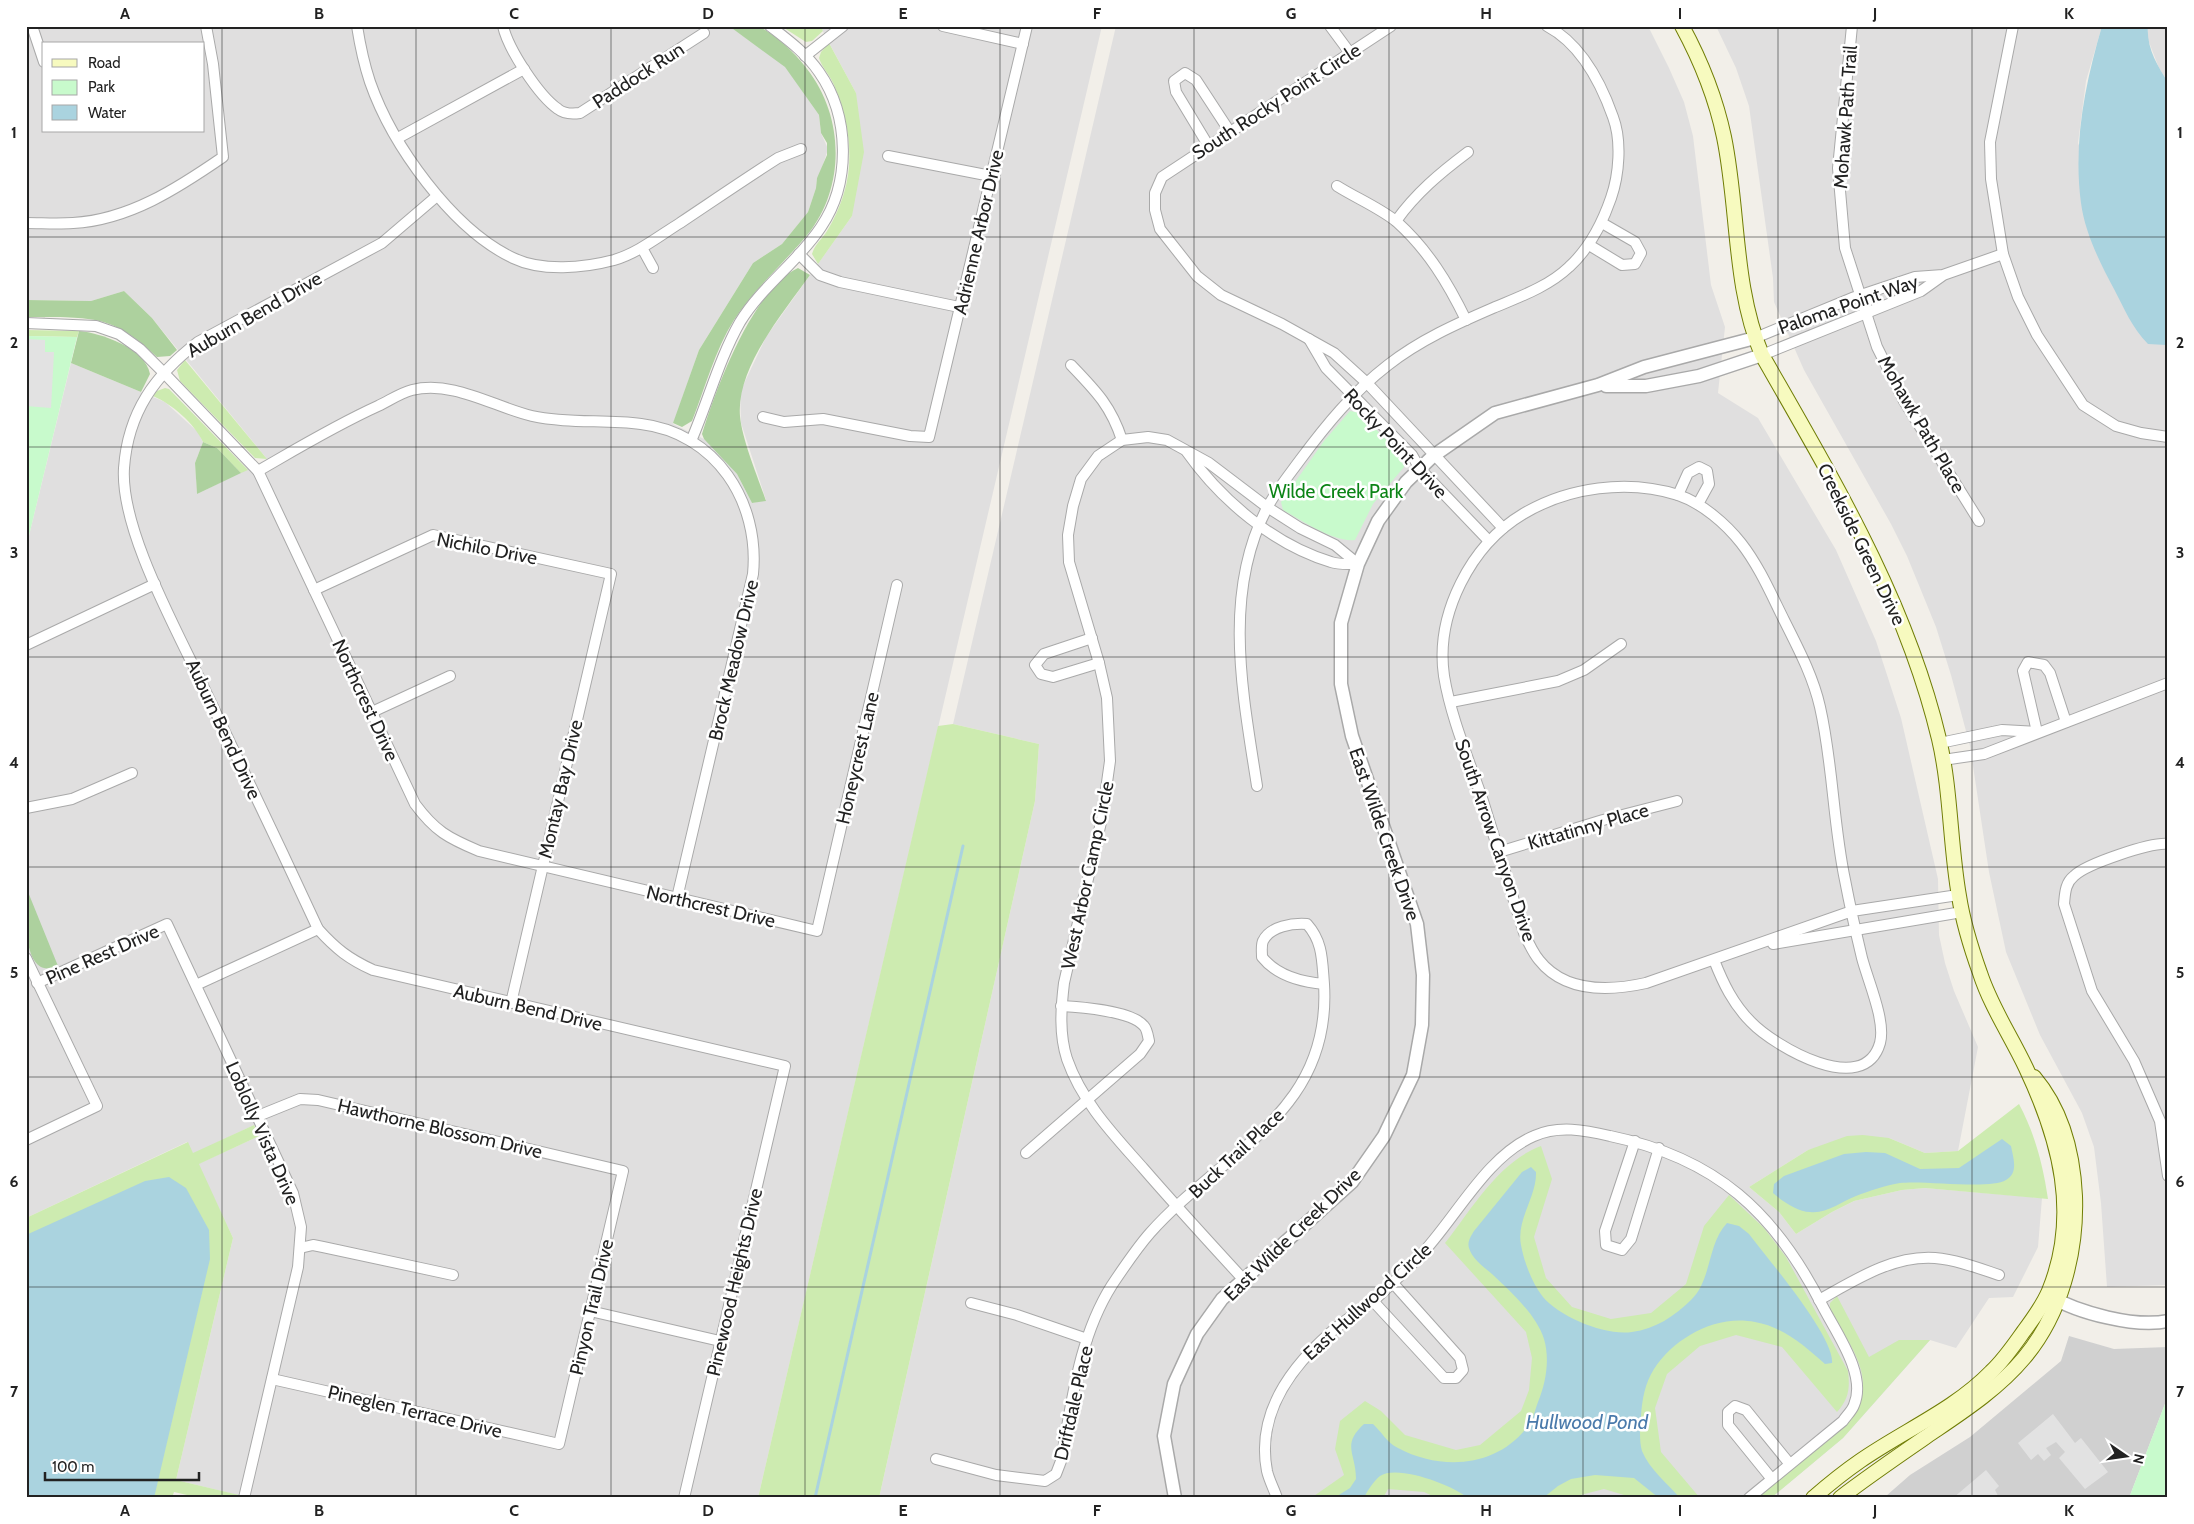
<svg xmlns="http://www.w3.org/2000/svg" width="2194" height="1524" font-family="Cabin,sans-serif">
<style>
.residential{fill:#e0dfdf;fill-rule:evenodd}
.religious{fill:#d0d0d0}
.grass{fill:#cdebb0}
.forest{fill:#add19e}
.park{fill:#c8facc}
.parking{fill:#e2e2e2}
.water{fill:#aad3df}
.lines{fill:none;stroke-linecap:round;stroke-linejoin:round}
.stream{stroke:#aad3df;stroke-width:3}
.minor-casing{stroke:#a9a9a9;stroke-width:12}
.tertiary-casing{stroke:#a9a9a9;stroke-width:15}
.secondary-casing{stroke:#707d05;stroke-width:16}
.minor{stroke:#fff;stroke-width:10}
.tertiary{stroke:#fff;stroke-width:12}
.secondary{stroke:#f7fabf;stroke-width:14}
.grid{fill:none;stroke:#222;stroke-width:1;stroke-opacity:0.55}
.labels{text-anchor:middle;stroke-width:5;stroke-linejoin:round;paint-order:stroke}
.street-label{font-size:19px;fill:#222;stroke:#fff}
.park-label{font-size:19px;fill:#0c8416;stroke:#fff}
.water-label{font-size:20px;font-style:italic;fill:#4a7aab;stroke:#fff}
.neatline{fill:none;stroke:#222;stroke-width:2}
.grid-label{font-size:16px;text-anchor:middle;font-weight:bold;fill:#222}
</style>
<rect width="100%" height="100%" fill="#f2efe9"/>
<g class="residential">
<path d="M26,26h703l56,40 34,49 2,18 7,16 -8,25 -3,4 -1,10 -8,24 -26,32 -29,19 -54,87 -26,74 31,15 12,11 21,24 15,29 14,-3 -25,-77 -1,-31 26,-55 86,-121 4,-123 -36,-67h282l-344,1472h-520v-3l-62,-15 57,-242 -35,-74 61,-28 -5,-11 -61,29 -6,-12 -161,76v-670l45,-185 94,39 33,30 5,10 -8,21 2,31 70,-35 -115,-141 -28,-27 -33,10 -65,-1zM44,44h160v87h-160z"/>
<path d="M1116,26h532l21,42 15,34 9,34 18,149 14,42 -7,66 40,25 78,132 40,91 25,77 37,161 1,56 6,28 9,28 24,56 -20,104 -33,2 -36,-15 -81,12 -59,37 30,25 17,22 36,-22 22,-11 48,-11 23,-2 117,10 -4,49 -25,50 -24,1 -33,50 -26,-8 -87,98 -72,60h-892l156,-697 4,-57 -86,-20z"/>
<path d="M1716,26h386l-16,55 -8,62 88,202 2,-1v941l-61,2 -6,-84 -7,-56 -12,-34 -42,-78 -34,-83 -17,-80 -19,-126 -19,-71 -15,-48 -29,-71 -16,-32 -87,-154 -30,-68 -1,-24 -24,-172 -13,-38z"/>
<path d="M2148,26h20v56l-9,-14 -12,-31z"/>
</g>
<path class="religious" d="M2069,1336l45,13 54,-2v49l-39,102h-241l-2,-2 24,-21 60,-38 91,-76z"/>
<g class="grass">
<path d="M781,26h39l3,5 -11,10 -6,1z"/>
<path d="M829,43l27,50 8,59 -12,64 -34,48 -6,-10c3,-10 10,-15 15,-23 7,-11 13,-25 17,-38 11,-36 4,-74 -10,-108 -4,-10 -12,-17 -15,-27l2,-6z"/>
<path d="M26,330l53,1 -2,6 -51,-1z"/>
<path d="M185,360l82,99 -12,-1 -75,-77 -3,-11z"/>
<path d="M165,388l4,1 79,81 -7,3 -24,-25 -14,-6c-9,-19 -31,-38 -50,-46l4,-5z"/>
<path d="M953,724l86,20 -4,57 -156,697h-121l180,-772z"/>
<path d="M2019,1104c16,30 24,61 29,95l-123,-11 -23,2 -48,11 -22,11 -36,22 -17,-22 -30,-25 59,-37 39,-14 16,-1 26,3 36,15 33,-2z"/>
<path d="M254,1125l5,11 -60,28 34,74 -57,242 63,15 -1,3h-38l-26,-6 -2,6h-146v-280l162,-76 5,11z"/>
<path d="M1541,1146l11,33 -18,58 12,41 26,29 39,12 40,-6 35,-29 18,-58 25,-31 35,33 22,29 62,114c2,17 1,28 -11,41l-55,-65 -46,-12 -36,11 -33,28 -12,34 6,44 39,46h-66l-30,-9 -35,9h-132l-13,-6 -36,-3 -5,9h-72l33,-23 -9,-26 5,-28 25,-20 16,10 24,24 51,15 24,-5 41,-34 8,-21 3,-32 -6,-26 -81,-89c27,-34 53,-81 96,-97z"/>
<path d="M1837,1296l32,61 30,-17h31l-87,98 -72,60h-14l90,-74c35,-41 5,-75 -17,-114v-7z"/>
</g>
<g class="forest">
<path d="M729,26c9,0 23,-2 30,1 15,6 39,29 48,42 37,47 39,117 1,165 -24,29 -53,54 -74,86 -19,30 -29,68 -42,101l-10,6 -9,-4 26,-73 54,-87 29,-19 26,-32 8,-24 1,-10 10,-23v-12l-6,-10 -2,-18 -34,-48z"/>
<path d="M798,268l12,7c-27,38 -74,93 -70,141 2,24 18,61 26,85l-14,2 -15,-29 -33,-35 -2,-5c14,-46 51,-145 96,-166z"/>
<path d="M124,291l28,27 25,32 -7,6 -13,1c-46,-45 -70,-39 -131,-40v-17l65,1z"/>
<path d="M79,331c22,2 66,17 71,43l-9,18 -70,-29z"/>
<path d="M203,442l14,6 24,25 -44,21 -2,-31z"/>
<path d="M26,887l32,79c-38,17 -32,-58 -32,-79z"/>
</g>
<g class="park">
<path d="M26,336l51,1 -51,211z"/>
<path d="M1350,411l10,2 43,44 1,10 -31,37 -18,36c-20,3 -54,-20 -72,-30l-2,-8 43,-61z"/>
<path d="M2168,1396v102h-39z"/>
</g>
<g class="parking">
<path d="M26,339l19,1v12h9l-3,56 -25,-2z"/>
<path d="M2053,1414l22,29 6,-5 27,34 -23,17 -26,-31 6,-6 -9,-10 -10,6 5,7 -7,6 -6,-7 -7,6 -13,-17z"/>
<path d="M1986,1470l13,16 -4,4 4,8h-46z"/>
</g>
<g class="water">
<path d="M2102,26h46c-2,20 9,40 20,56v262l-2,1 -18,-1c-16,-16 -24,-36 -34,-55 -14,-26 -29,-56 -33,-86 -8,-60 4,-119 21,-177z"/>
<path d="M2002,1139l9,7c2,11 8,27 -5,34 -16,10 -82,0 -106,3 -14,2 -31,8 -44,13 -15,6 -30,18 -46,16 -12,0 -28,-11 -37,-19l1,-9 10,-8 60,-22 22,-2 19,1 35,16 39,-1z"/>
<path d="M1531,1167l5,5c1,24 -20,48 -15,73 3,17 11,38 22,52 17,20 62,39 89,35 23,-3 43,-16 59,-32 21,-20 16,-56 36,-77l12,3 10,8c18,24 86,103 83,129l-7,1c-21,-19 -42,-37 -70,-42 -39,-8 -81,16 -101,47 -9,14 -12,31 -13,47 -1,10 -2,25 1,35 7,18 26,33 38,47h-21l-25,-20 -39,-3 -24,4 -13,7 -15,12h-75c-15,-13 -71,-34 -88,-22 -6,5 -13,15 -16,22h-30l16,-10 6,-9c0,-26 -15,-34 8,-55h9c8,7 15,20 25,24 43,23 99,20 130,-22 5,-6 7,-16 10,-24 8,-19 12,-43 6,-63 -8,-25 -34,-48 -52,-65 -8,-7 -20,-15 -23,-26 -2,-6 2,-12 5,-17l48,-59z"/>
<path d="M169,1177l17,11 23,42 1,29 -56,239h-128v-263l119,-54z"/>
</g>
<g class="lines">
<path class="stream" d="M815,1498l148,-652"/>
<defs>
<g id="minor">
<path d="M32,26l12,36"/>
<path d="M357,26c3,19 7,38 13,56 22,63 82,147 143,176 29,14 71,10 101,2 24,-7 45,-24 66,-37 33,-22 65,-44 98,-65l23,-9"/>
<path d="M503,26c5,23 36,70 55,83 6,5 15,5 22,4l124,-80"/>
<path d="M943,26l80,18"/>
<path d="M1330,26l20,27"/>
<path d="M1391,26l-229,151 -7,16v17l5,19 37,47 24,19 61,29 52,29 33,30 136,145"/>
<path d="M1852,26l-14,142 7,80 32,99 27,54 75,120"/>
<path d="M2013,26l-23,116 1,37 12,75 15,43 19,38 46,70 33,21 25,7 27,4"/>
<path d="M805,56l38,-30"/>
<path d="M398,138l126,-69"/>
<path d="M1208,145l-32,-53 -2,-11 11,-8 11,7 34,52"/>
<path d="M888,156l103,20"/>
<path d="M1337,186c19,12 43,22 60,36 31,28 51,61 69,98"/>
<path d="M437,196l-55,47 -184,99c-43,33 -70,70 -74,126 -4,62 54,164 81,222 38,79 76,159 113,239 18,20 31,30 55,41l412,96 -101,432"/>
<path d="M1396,221c20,-28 44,-48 72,-69"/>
<path d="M26,223c16,0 31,1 47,0 56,-3 105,-35 150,-66l-10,-93 -7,-38"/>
<path d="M1589,245l33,20 13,-1 6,-11 -6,-11 -33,-19"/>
<path d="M642,248l11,20"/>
<path d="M799,254l21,21 20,7 119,25"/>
<path d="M26,323l70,3 23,8 21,15 23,23 95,99 157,333c20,27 33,34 64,47l338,80 80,-346"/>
<path d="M1755,338l97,-40 63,-21 28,-2 60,-21"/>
<path d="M1309,339l17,29 86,87 8,14 69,72"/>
<path d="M1762,355l159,-64 21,-15"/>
<path d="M1071,365c25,26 40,41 51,75"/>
<path d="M763,417l21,5 39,-3 87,17 19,1 98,-411"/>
<path d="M691,441c17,-39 28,-82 49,-119 22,-36 58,-60 81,-95 30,-44 29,-111 -2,-155 -13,-19 -31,-32 -49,-46"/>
<path d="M1187,452c34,48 87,93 144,110 8,3 18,2 27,2"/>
<path d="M258,471c40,-23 78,-46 120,-65 11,-5 22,-13 34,-16 41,-10 82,17 120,26 37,8 73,3 109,8 75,9 119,78 112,150l-76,324"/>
<path d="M1678,495l10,-22 11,-6 8,4 2,13 -11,20"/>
<path d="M314,590l119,-55 178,39 -100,429"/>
<path d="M1092,638l-48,16 -9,11 6,9 12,3 46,-14"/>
<path d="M26,645l129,-61"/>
<path d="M1451,702l107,-21 26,-11 37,-26"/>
<path d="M372,712l78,-36"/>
<path d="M2037,732l-14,-61 5,-9 16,3 6,8 16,49"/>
<path d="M1940,743l62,-13 34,2"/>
<path d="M1943,760l41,-6 184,-71"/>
<path d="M1257,786c-14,-91 -35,-192 10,-278 9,-17 22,-33 33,-48 26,-35 53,-68 88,-95 32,-25 68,-41 105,-57 26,-11 55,-21 76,-41 21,-19 33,-43 42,-69 8,-23 11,-57 2,-81 -12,-34 -32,-73 -66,-91"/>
<path d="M26,808l46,-9 60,-26"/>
<path d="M2168,844c-17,-2 -82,20 -94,32 -9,7 -9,18 -10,28l28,87 42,70 26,60 8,55"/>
<path d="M1499,852l104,-32 74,-19"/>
<path d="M1773,944l189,-32"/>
<path d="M26,958l71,148 -71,34"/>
<path d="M1714,960c9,23 19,44 37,62 23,24 113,77 129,21 6,-22 -12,-62 -18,-85 -6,-25 -12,-52 -17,-78 -12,-57 -12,-116 -25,-173 -7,-31 -22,-59 -36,-87 -13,-26 -25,-54 -43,-77 -15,-19 -39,-40 -63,-48 -50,-16 -110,-8 -155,19 -52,31 -88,100 -79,162 7,42 25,84 39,125 14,44 27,88 41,132 4,9 9,20 15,27 26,33 71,31 107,23l206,-72 106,-16"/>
<path d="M37,983l130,-59 126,269 8,34 -3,40 -54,231"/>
<path d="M196,985l122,-56"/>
<path d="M258,1116l42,-17 18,1 305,71 -64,273 -287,-65"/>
<path d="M1635,1141l-30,90 1,14 16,5 9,-11 28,-91"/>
<path d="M1026,1153l114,-99 9,-13c-1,-5 -2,-12 -5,-15 -12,-15 -64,-19 -83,-20"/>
<path d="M300,1248l13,-3 10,2 130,28"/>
<path d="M1243,1279c-34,-37 -68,-74 -100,-111 -30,-34 -61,-66 -76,-109 -8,-25 -6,-51 -3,-76l38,-165 8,-57 -3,-63 -8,-35 -30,-101 -1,-27 5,-29 8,-27 17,-23 24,-16 26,-3 19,3 42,23 58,44 33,21 35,17 23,19"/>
<path d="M1819,1300c36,-20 74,-45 116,-42 22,2 43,10 64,17"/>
<path d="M1373,1301l71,77h12l7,-8 -3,-12 -68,-76"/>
<path d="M971,1303l46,12 70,24"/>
<path d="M590,1311l130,30"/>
<path d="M936,1459l60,16 49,6 11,-7 5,-13c11,-60 18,-124 51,-176 12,-18 24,-36 38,-52 73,-82 182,-120 174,-249 -2,-24 -1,-42 -17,-60 -14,-1 -37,2 -44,17 -2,4 -1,11 -1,16 15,19 38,25 62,27"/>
<path d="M1771,1478l-43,-53v-13l7,-6 11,4 43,53"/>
<path d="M1277,1498c-3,-9 -8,-18 -10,-27 -11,-57 23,-103 63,-138 13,-12 29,-21 43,-32 15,-13 31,-29 45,-43 37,-38 67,-101 116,-122 24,-11 51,-6 76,0 106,22 165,76 213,171 14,27 44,68 31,98 -2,6 -8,11 -11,16l-94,77"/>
</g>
<g id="tertiary">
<path d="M1606,386h40l53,-10 63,-21"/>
<path d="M2050,1296c28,17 86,32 118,25"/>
<path d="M1175,1498l-11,-62 10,-52 23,-50 25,-35 130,-117 32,-46 29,-61 9,-50 1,-50 -6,-51 -65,-188 -11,-52v-61l17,-59 20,-43 28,-39 27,-26 62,-43 103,-28 46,-18 111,-29"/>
</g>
<g id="secondary">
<path d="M1682,26c19,35 34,73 42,111 15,73 9,149 38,218 70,123 144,245 177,384 12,51 11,106 20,157 4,26 12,52 21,77 11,34 31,63 46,95 34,72 54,147 23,223 -6,14 -16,28 -25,40 -10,14 -20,29 -33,41 -37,38 -88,59 -131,89 -16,11 -32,24 -47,37"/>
<path d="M1840,1498c30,-23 61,-44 93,-66 31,-21 66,-44 91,-74 37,-44 53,-105 51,-162 -2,-43 -13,-86 -41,-119"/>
</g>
</defs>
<use href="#minor" class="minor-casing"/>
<use href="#tertiary" class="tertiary-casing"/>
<use href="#secondary" class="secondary-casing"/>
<use href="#minor" class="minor"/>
<use href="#tertiary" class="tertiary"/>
<use href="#secondary" class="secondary"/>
</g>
<path class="grid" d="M222,26v1472M416,26v1472M611,26v1472M805,26v1472M1000,26v1472M1194,26v1472M1389,26v1472M1583,26v1472M1778,26v1472M1972,26v1472M26,237h2142M26,447h2142M26,657h2142M26,867h2142M26,1077h2142M26,1287h2142"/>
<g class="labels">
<g class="street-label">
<text transform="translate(638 75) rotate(-33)" y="7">Paddock Run</text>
<text transform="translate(1276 101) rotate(-33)" y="7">South Rocky Point Circle</text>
<text transform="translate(1845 117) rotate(-86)" y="7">Mohawk Path Trail</text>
<text transform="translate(978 232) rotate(-77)" y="7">Adrienne Arbor Drive</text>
<text transform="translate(1848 304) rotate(-19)" y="7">Paloma Point Way</text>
<text transform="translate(254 314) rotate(-30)" y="7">Auburn Bend Drive</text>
<text transform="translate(1922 424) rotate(60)" y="7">Mohawk Path Place</text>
<text transform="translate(1396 443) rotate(47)" y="7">Rocky Point Drive</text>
<text transform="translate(1862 544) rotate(64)" y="7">Creekside Green Drive</text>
<text transform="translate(487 548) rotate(11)" y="7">Nichilo Drive</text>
<text transform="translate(733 660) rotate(-77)" y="7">Brock Meadow Drive</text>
<text transform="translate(366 700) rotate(65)" y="7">Northcrest Drive</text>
<text transform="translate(224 729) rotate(65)" y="7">Auburn Bend Drive</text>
<text transform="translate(857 758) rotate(-77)" y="7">Honeycrest Lane</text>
<text transform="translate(560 789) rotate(-77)" y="7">Montay Bay Drive</text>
<text transform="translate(1588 826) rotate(-16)" y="7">Kittatinny Place</text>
<text transform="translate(1385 834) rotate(71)" y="7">East Wilde Creek Drive</text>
<text transform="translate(1496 840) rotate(71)" y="7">South Arrow Canyon Drive</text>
<text transform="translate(1087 875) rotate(-78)" y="7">West Arbor Camp Circle</text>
<text transform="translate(711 906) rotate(13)" y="7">Northcrest Drive</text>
<text transform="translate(102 954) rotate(-24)" y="7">Pine Rest Drive</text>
<text transform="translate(528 1007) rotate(13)" y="7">Auburn Bend Drive</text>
<text transform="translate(440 1128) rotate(13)" y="7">Hawthorne Blossom Drive</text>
<text transform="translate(263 1133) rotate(66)" y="7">Loblolly Vista Drive</text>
<text transform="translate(1236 1153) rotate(-43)" y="7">Buck Trail Place</text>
<text transform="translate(1292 1234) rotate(-44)" y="7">East Wilde Creek Drive</text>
<text transform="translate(734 1282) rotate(-77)" y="7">Pinewood Heights Drive</text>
<text transform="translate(1367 1301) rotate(-42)" y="7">East Hullwood Circle</text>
<text transform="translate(591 1307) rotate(-77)" y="7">Pinyon Trail Drive</text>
<text transform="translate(1073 1403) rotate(-77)" y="7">Driftdale Place</text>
<text transform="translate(415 1411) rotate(13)" y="7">Pineglen Terrace Drive</text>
</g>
<g class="park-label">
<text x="1336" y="498">Wilde Creek Park</text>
</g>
<g class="water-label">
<text x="1587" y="1429">Hullwood Pond</text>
</g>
</g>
<rect width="2194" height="1524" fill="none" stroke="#ffffff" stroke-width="55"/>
<rect x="42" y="42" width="162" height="90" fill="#ffffff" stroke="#a7a7a7"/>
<rect x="52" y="59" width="25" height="8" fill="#f7fabf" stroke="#a7a7a7"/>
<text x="88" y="68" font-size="15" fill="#222222">Road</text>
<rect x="52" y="80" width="25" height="15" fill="#c8facc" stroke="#a7a7a7"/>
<text x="88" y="92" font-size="15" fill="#222222">Park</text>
<rect x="52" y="105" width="25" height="15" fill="#aad3df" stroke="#a7a7a7"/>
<text x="88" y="118" font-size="15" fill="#222222">Water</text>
<g transform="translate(2126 1456) rotate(103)" stroke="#ffffff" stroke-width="4" paint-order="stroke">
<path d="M0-4L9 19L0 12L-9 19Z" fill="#222222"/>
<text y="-8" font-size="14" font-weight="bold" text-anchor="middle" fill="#222222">N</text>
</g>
<path d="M45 1472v8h154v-8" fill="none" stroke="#222222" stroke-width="2.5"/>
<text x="52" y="1472" font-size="15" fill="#222222" stroke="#ffffff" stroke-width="4" paint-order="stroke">100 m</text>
<rect x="28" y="28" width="2138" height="1468" class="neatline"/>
<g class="grid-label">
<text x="125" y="19">A</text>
<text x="319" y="19">B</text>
<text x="514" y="19">C</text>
<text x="708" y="19">D</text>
<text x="903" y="19">E</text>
<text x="1097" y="19">F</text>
<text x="1291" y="19">G</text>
<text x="1486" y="19">H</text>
<text x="1680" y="19">I</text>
<text x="1875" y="19">J</text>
<text x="2069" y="19">K</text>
<text x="14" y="138">1</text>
<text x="2180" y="138">1</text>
<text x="14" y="348">2</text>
<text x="2180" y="348">2</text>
<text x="14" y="558">3</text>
<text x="2180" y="558">3</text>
<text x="14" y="768">4</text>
<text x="2180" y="768">4</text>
<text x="14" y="978">5</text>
<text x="2180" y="978">5</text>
<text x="14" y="1187">6</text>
<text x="2180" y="1187">6</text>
<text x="14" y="1397">7</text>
<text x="2180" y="1397">7</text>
<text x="125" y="1516">A</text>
<text x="319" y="1516">B</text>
<text x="514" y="1516">C</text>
<text x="708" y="1516">D</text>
<text x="903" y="1516">E</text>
<text x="1097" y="1516">F</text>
<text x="1291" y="1516">G</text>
<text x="1486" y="1516">H</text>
<text x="1680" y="1516">I</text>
<text x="1875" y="1516">J</text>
<text x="2069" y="1516">K</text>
</g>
</svg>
